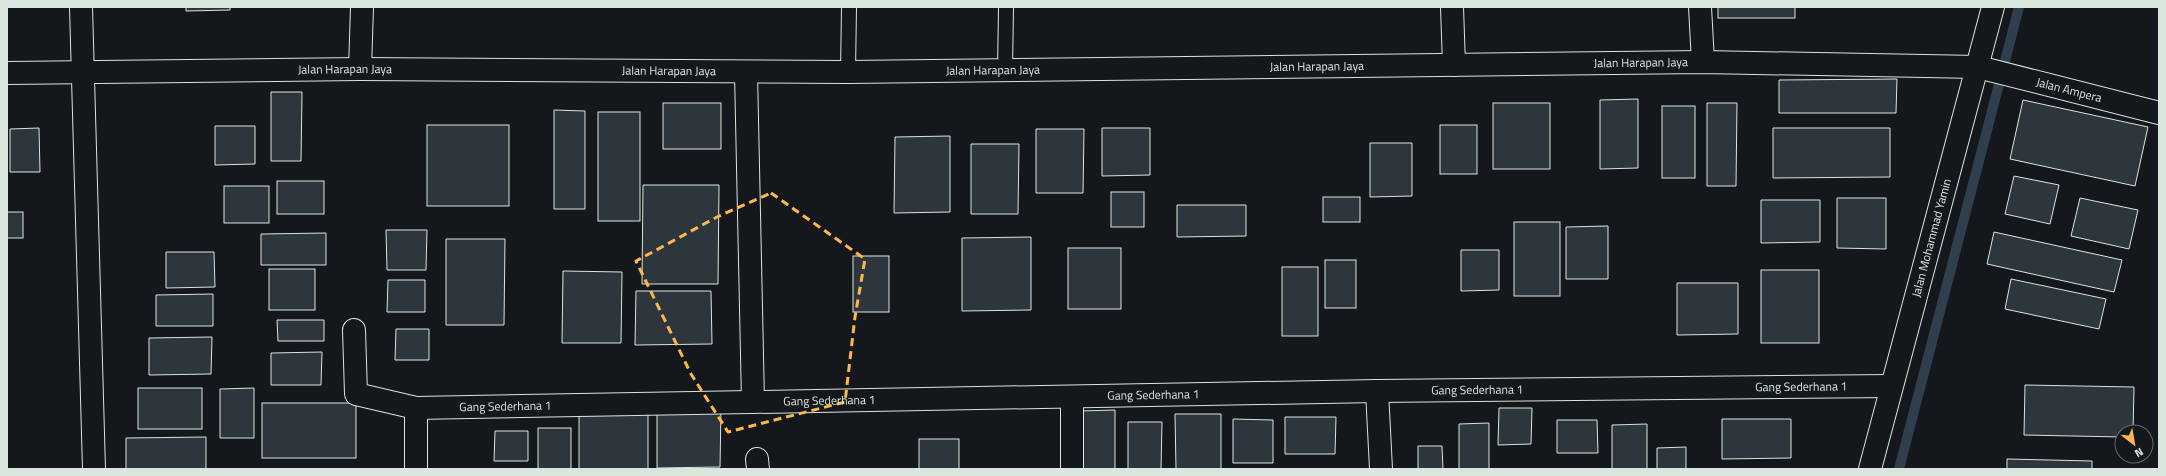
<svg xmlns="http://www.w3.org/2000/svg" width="2166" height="476" font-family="'Titillium Web',sans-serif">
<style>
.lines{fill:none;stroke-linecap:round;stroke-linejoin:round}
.stream{stroke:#2f3f4d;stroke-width:10}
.building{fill:#2c363c;stroke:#d8e6dc}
.lane-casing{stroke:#d8e6dc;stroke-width:16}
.street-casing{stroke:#d8e6dc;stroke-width:24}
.secondary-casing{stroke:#d8e6dc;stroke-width:24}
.lane{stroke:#14181c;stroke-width:14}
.street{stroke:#14181c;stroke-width:22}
.secondary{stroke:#14181c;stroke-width:22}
.marked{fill:none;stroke:#ffb74d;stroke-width:3;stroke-dasharray:8 5;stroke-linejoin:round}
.labels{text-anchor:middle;stroke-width:3;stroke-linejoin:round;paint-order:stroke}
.street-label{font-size:12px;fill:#d8e6dc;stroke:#14181c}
</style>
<rect width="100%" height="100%" fill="#14181c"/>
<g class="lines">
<path class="stream" d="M1899,469l120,-462"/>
</g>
<g class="building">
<path d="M186,7h44v3l-44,1z"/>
<rect x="1718" y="7" width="77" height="11"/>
<path d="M1897,79l-1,34h-117v-33z"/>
<path d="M271,92h31l-1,69h-30z"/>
<path d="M1638,99v69l-38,1v-69z"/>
<path d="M2023,100l125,27 -13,59 -125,-27z"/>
<rect x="663" y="103" width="58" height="46"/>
<rect x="1493" y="103" width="57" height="66"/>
<path d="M1707,103h30l-1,83h-29z"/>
<rect x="1662" y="106" width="33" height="72"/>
<path d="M554,110l31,1v98h-31z"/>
<rect x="598" y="112" width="42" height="109"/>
<rect x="427" y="125" width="82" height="81"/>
<rect x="1440" y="125" width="37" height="49"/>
<path d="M215,126h40v38l-40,1z"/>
<path d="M39,128l1,44h-30v-43z"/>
<path d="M1102,128h48v47l-48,1z"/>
<path d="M1773,128h117v49l-117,1z"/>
<path d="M1036,129h48l-1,64h-47z"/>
<path d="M950,136v76l-56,1 1,-76z"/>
<path d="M1370,143h42v53l-42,1z"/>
<path d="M971,144h48l-1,70h-47z"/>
<path d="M2014,176l45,9 -9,39 -45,-10z"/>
<rect x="277" y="181" width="47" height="33"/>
<path d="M643,185h76l-1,99h-76z"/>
<rect x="224" y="186" width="45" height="37"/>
<rect x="1111" y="192" width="33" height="35"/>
<rect x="1323" y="197" width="37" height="25"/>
<path d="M1837,198h49v51l-49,-1z"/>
<path d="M2080,198l58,12 -9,39 -58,-13z"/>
<path d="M1761,200h59v42l-59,1z"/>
<path d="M1177,205h69v31l-69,1z"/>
<rect x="7" y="212" width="16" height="26"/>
<rect x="1514" y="222" width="46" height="74"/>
<path d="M1608,226v53h-42v-52z"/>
<path d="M386,230h41l-1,40h-39z"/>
<path d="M1994,232l128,28 -8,32 -127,-28z"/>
<path d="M326,233v32h-65v-31z"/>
<path d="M1031,237v73l-69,1v-73z"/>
<path d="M446,239h59l-1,86h-58z"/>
<rect x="1068" y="248" width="53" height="61"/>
<path d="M1461,250h38v40l-38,1z"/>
<path d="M166,252h48l1,35 -49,1z"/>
<rect x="853" y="256" width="36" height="56"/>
<rect x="1325" y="260" width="31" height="48"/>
<rect x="1282" y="267" width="36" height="69"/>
<rect x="269" y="269" width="46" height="41"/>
<rect x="1761" y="270" width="58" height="73"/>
<path d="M563,271l59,1 -1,71h-59z"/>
<path d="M2011,279l95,20 -7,30 -94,-20z"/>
<path d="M388,280h37v32h-38z"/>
<path d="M1677,283h61v51l-61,1z"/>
<path d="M636,291h75l1,53 -77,1z"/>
<path d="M213,294v32h-57v-31z"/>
<path d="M277,320h47v21h-46z"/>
<path d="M396,329h33v31h-34z"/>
<path d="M212,337l-1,37 -62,1v-37z"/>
<path d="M322,352l-1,33h-50v-32z"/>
<path d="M2025,385l109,2 -1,45h-11v5l-98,-2z"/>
<rect x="138" y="388" width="64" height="41"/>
<path d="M254,388v50h-34v-49z"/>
<rect x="262" y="403" width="94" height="55"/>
<rect x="579" y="408" width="69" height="61"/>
<path d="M657,408h64l-1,59 -63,1z"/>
<path d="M1499,408h33l-1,36 -33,1z"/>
<path d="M1115,410v59h-37v-58z"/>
<path d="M1175,414h46v55h-45z"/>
<path d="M1285,417h51l-1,37h-50z"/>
<path d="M1233,419l40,1v43h-40z"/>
<path d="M1722,419h69v39l-69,1z"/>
<path d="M1557,420h40l1,33h-41z"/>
<path d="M1128,422h34l-1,47h-33z"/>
<path d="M1489,423v46h-30v-45z"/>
<path d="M1647,424v45h-35v-44z"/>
<rect x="538" y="428" width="33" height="41"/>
<path d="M495,431h33v30h-34z"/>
<path d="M206,437v32h-80v-31z"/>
<rect x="919" y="439" width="40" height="30"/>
<path d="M1418,446h24l1,23h-25z"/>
<path d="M1686,447v22h-29v-21z"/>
<path d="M2007,459l85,2v8h-85z"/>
</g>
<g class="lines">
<defs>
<g id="lane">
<path d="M1005,70l1,-63"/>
<path d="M848,72l1,-65"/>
</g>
<g id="street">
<path d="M81,7l13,462"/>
<path d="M1452,7l2,58"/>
<path d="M1700,7l3,55"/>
<path d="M360,69l2,-62"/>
<path d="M746,72l7,330"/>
<path id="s1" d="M7,73l353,-4 488,3 855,-10 275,5 181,46"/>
<path id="s2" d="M354,330l2,64 60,14 961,-17 514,-5"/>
<path d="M1377,391l4,78"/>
<path d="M1072,397v72"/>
<path d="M416,408v61"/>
<path d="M757,459l1,10"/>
</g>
<g id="secondary">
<path id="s3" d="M1870,469l123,-462"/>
</g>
</defs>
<use href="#lane" class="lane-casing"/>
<use href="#street" class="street-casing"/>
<use href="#secondary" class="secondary-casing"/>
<use href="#lane" class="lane"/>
<use href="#street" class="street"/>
<use href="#secondary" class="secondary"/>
</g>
<path class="marked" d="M771,193l94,66 -10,58 -10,85 -117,30 -37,-58 -55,-113 81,-44z"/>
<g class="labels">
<g class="street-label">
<text dy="4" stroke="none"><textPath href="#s1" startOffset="1634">Jalan Harapan Jaya</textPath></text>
<text dy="4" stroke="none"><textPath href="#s1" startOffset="1310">Jalan Harapan Jaya</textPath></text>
<text dy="4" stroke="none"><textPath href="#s1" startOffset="338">Jalan Harapan Jaya</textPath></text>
<text dy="4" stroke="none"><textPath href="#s1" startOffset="986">Jalan Harapan Jaya</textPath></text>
<text dy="4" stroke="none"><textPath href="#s1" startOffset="662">Jalan Harapan Jaya</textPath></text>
<text dy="4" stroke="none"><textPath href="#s1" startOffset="2065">Jalan Ampera</textPath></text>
<text dy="4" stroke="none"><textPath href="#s3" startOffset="239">Jalan Mohammad Yamin</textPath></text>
<text dy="4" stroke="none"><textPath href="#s2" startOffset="1511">Gang Sederhana 1</textPath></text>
<text dy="4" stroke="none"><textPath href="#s2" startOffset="1187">Gang Sederhana 1</textPath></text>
<text dy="4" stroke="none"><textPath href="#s2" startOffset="863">Gang Sederhana 1</textPath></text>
<text dy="4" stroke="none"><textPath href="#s2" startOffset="539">Gang Sederhana 1</textPath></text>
<text dy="4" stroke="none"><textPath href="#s2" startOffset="215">Gang Sederhana 1</textPath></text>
</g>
</g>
<rect width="2166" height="476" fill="none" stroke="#d8e6dc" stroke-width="16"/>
<g transform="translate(2134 444) rotate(149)"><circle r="19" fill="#14181c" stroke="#626a69"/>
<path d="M0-3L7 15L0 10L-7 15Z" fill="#ffb74d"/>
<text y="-6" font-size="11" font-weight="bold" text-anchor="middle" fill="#d8e6dc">N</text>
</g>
</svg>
